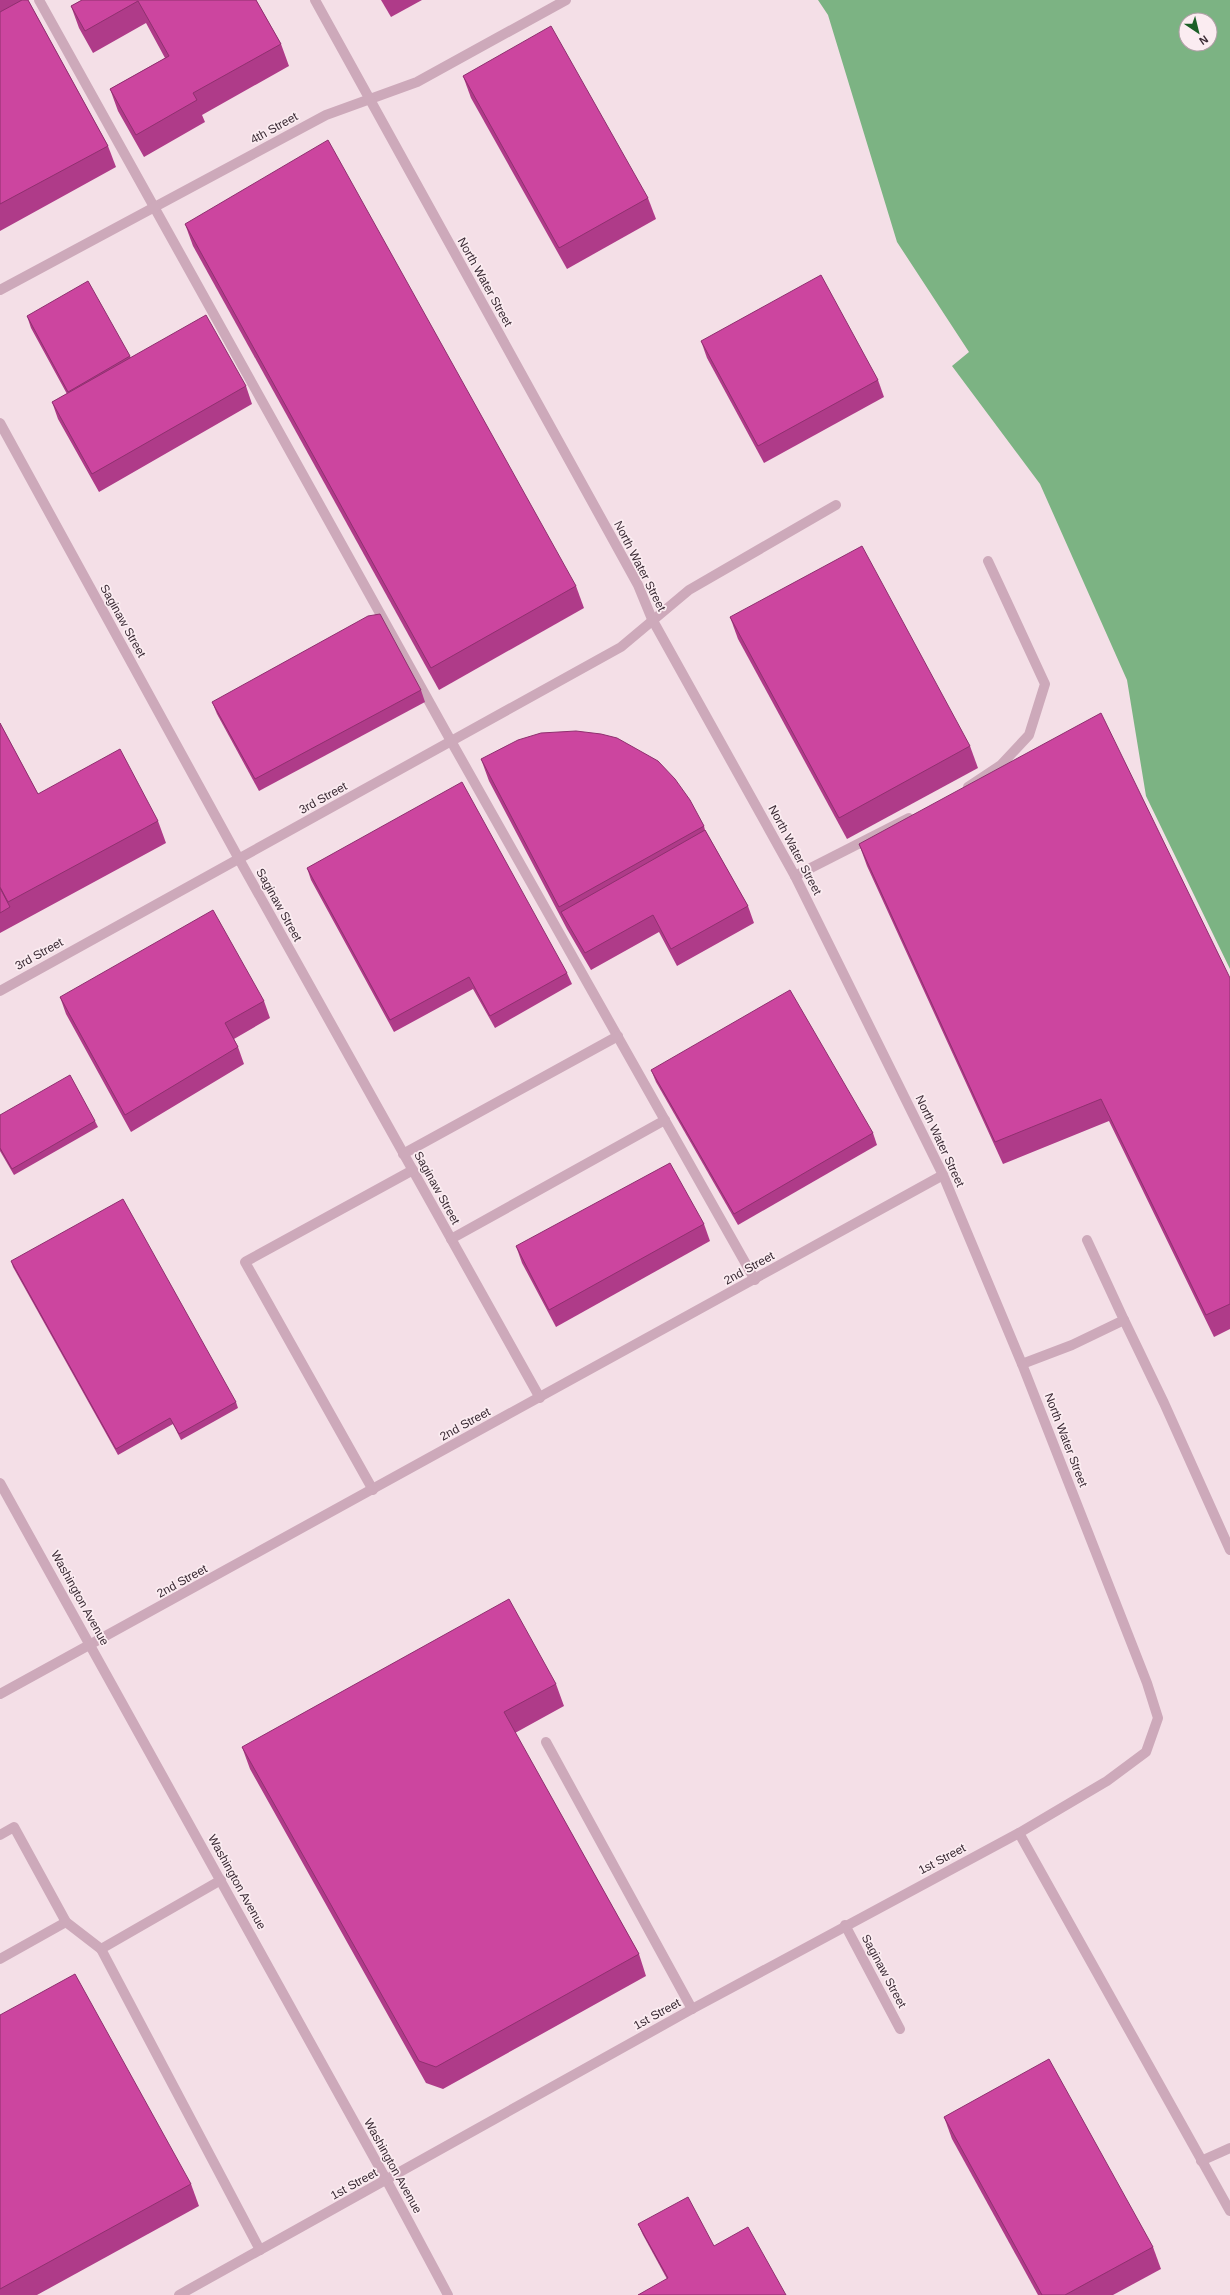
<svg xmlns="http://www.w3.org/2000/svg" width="1230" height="2295" font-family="Arial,sans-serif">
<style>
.water{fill:#7cb383;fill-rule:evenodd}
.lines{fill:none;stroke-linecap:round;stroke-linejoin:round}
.minor{stroke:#cda9ba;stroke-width:10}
.wall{fill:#af3b89}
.building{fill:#cc459f;stroke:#8f306f}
.labels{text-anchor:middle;stroke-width:3.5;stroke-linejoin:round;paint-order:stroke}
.street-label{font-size:12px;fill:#3a2a34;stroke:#fbecf1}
</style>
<rect width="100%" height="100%" fill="#f4dfe7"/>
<path class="water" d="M818,0h412v969l-84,-173 -19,-116 -87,-196 -88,-118 17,-14 -72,-110 -69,-227zM1186,20h24v24h-24z"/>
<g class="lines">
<g class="minor">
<path d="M39,0l412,741 304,539"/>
<path d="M0,290l326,-175 91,-33 149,-82"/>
<path d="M0,423l239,436 301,539"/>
<path d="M968,787l33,-22 28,-30 16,-51 -57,-123"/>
<path d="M795,876l114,-58"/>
<path d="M0,991l621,-344 68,-57 147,-85"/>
<path d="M403,1154l215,-118"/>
<path d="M451,1239l214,-119"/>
<path d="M1124,1320l40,83 66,147"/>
<path d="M1022,1364l50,-19 52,-25 -37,-80"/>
<path d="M0,1483l387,698 61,114"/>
<path d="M373,1490l-128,-228 168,-92"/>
<path d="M0,1694l943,-519"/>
<path d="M546,1742l146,267"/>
<path d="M1019,1833l211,378"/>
<path d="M0,1835l14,-8 52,95 35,27"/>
<path d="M221,1880l-120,69 159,301"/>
<path d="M845,1925l55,104"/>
<path d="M0,1959l66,-37"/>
<path d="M1201,2161l29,-13"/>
<path d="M179,2295l513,-286 327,-176 88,-52 39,-29 12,-34 -11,-35 -125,-319 -79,-189 -148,-299 -143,-257 -14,-34 -323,-585"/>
</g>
</g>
<g class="wall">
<path d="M0,0h28l80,146 8,21 -116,64z"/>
<path d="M82,0h174l25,44 8,22 -87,49 3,7 -61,35 -26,-46 -8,-22 55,-31 -19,-35 -53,30 -14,-25 -8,-22z"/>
<path d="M381,0h41l-31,17z"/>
<path d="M463,76l185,122 8,21 -89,50 -96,-171z"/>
<path d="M185,224l391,362 8,22 -145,82 -246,-444z"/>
<path d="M27,316l103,40 1,2 115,28 6,18 -153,88 -41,-73 -6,-17 15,-8 -36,-66z"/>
<path d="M701,341l177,39 6,17 -120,66 -57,-105z"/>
<path d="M730,617l240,129 8,22 -131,71 -109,-200z"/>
<path d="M421,690l4,12 -166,89 -42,-77 -5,-12z"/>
<path d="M0,723l38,71 120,27 8,22 -166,90z"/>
<path d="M481,759l223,67 1,4 43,76 6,17 -77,43 -18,-34 -68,38 -24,-41 -78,-148z"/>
<path d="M859,844l371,134v351l-16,8 -105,-216 -106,43 -136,-298z"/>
<path d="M307,868l260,105 5,11 -77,44 -22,-39 -79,43 -83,-152z"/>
<path d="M60,997l204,4 6,17 -36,21 4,8 6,17 -113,68 -65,-118z"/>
<path d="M651,1070l222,63 4,12 -139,80 -82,-143z"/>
<path d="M0,1115l95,6 3,6 -84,48 -14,-24z"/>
<path d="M704,1224l6,17 -154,86 -34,-64 -6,-17z"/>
<path d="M11,1261l225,141 2,6 -57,32 -8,-16 -55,31 -105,-188z"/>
<path d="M556,1684l8,22 -49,27 124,221 7,22 -203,113 -17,-6 -176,-314 -8,-22z"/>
<path d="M0,2015l191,169 8,22 -162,89h-37z"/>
<path d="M944,2117l209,130 8,22 -48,26h-75l-86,-156z"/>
<path d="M638,2224l76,22 -47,33 -24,-44z"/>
</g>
<g class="building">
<path d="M22,0h6l80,146 -108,58v-192z"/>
<path d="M82,0h174l25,44 -88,49 4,7 -61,35 -26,-46 59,-33 -31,-55 -53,30 -14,-25z"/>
<path d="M551,26l97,172 -89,50 -96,-172z"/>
<path d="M328,140l248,446 -145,82 -246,-444z"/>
<path d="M821,275l57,105 -120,66 -57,-105z"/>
<path d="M88,281l42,75 -62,36 -41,-76z"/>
<path d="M206,315l40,71 -154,88 -40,-72z"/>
<path d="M862,546l108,200 -131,72 -109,-201z"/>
<path d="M380,614l41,76 -166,89 -43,-77 156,-86z"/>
<path d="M1101,713l129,265v326l-24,11 -105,-216 -106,43 -136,-298z"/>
<path d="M0,723l38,71 82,-45 38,72 -150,81 -8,-15z"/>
<path d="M576,731l25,3 16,4 41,23 17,18 15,21 14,26 -145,81 -78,-148 37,-19 23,-7z"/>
<path d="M462,782l105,191 -77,43 -21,-39 -79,43 -83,-152z"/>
<path d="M705,830l43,76 -77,43 -18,-34 -68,38 -24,-41z"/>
<path d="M0,888l10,19 -10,6z"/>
<path d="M213,910l51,91 -39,22 13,24 -113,68 -65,-118z"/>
<path d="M790,990l83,143 -139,81 -83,-144z"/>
<path d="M70,1075l25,46 -83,48 -12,-21v-33z"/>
<path d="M670,1163l34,61 -155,86 -33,-64z"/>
<path d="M123,1199l113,203 -57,32 -9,-16 -54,31 -105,-188z"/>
<path d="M509,1599l47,85 -52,28 135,242 -203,113 -17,-6 -177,-314z"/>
<path d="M75,1974l116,210 -191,105v-274z"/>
<path d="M1049,2059l104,188 -88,48h-23l-98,-178z"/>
<path d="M688,2197l26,49 34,-19 38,68h-148l30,-17 -30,-54z"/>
</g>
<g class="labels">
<g class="street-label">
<text transform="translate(274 128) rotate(-29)" y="4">4th Street</text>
<text transform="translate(485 282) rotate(61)" y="4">North Water Street</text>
<text transform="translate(640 566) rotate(63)" y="4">North Water Street</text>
<text transform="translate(123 621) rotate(61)" y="4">Saginaw Street</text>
<text transform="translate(323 798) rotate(-29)" y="4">3rd Street</text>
<text transform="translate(795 850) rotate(62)" y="4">North Water Street</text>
<text transform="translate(279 905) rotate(61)" y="4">Saginaw Street</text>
<text transform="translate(39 954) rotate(-29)" y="4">3rd Street</text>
<text transform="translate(940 1141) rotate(65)" y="4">North Water Street</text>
<text transform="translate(437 1188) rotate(61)" y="4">Saginaw Street</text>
<text transform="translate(749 1268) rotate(-29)" y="4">2nd Street</text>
<text transform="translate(465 1424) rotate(-29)" y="4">2nd Street</text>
<text transform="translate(1066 1440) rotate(69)" y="4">North Water Street</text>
<text transform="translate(182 1581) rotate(-29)" y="4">2nd Street</text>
<text transform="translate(80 1598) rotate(61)" y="4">Washington Avenue</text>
<text transform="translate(942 1859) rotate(-28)" y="4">1st Street</text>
<text transform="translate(237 1882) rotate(61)" y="4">Washington Avenue</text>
<text transform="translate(884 1971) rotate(62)" y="4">Saginaw Street</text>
<text transform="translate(657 2014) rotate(-29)" y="4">1st Street</text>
<text transform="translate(393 2166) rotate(61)" y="4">Washington Avenue</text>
<text transform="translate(354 2184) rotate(-29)" y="4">1st Street</text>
</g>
</g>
<g transform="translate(1198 32) rotate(145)"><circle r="19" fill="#fbecf1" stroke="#ae9ea5"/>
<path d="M0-3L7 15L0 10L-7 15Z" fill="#1c5f27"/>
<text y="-6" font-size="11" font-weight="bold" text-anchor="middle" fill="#3a2a34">N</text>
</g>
</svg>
